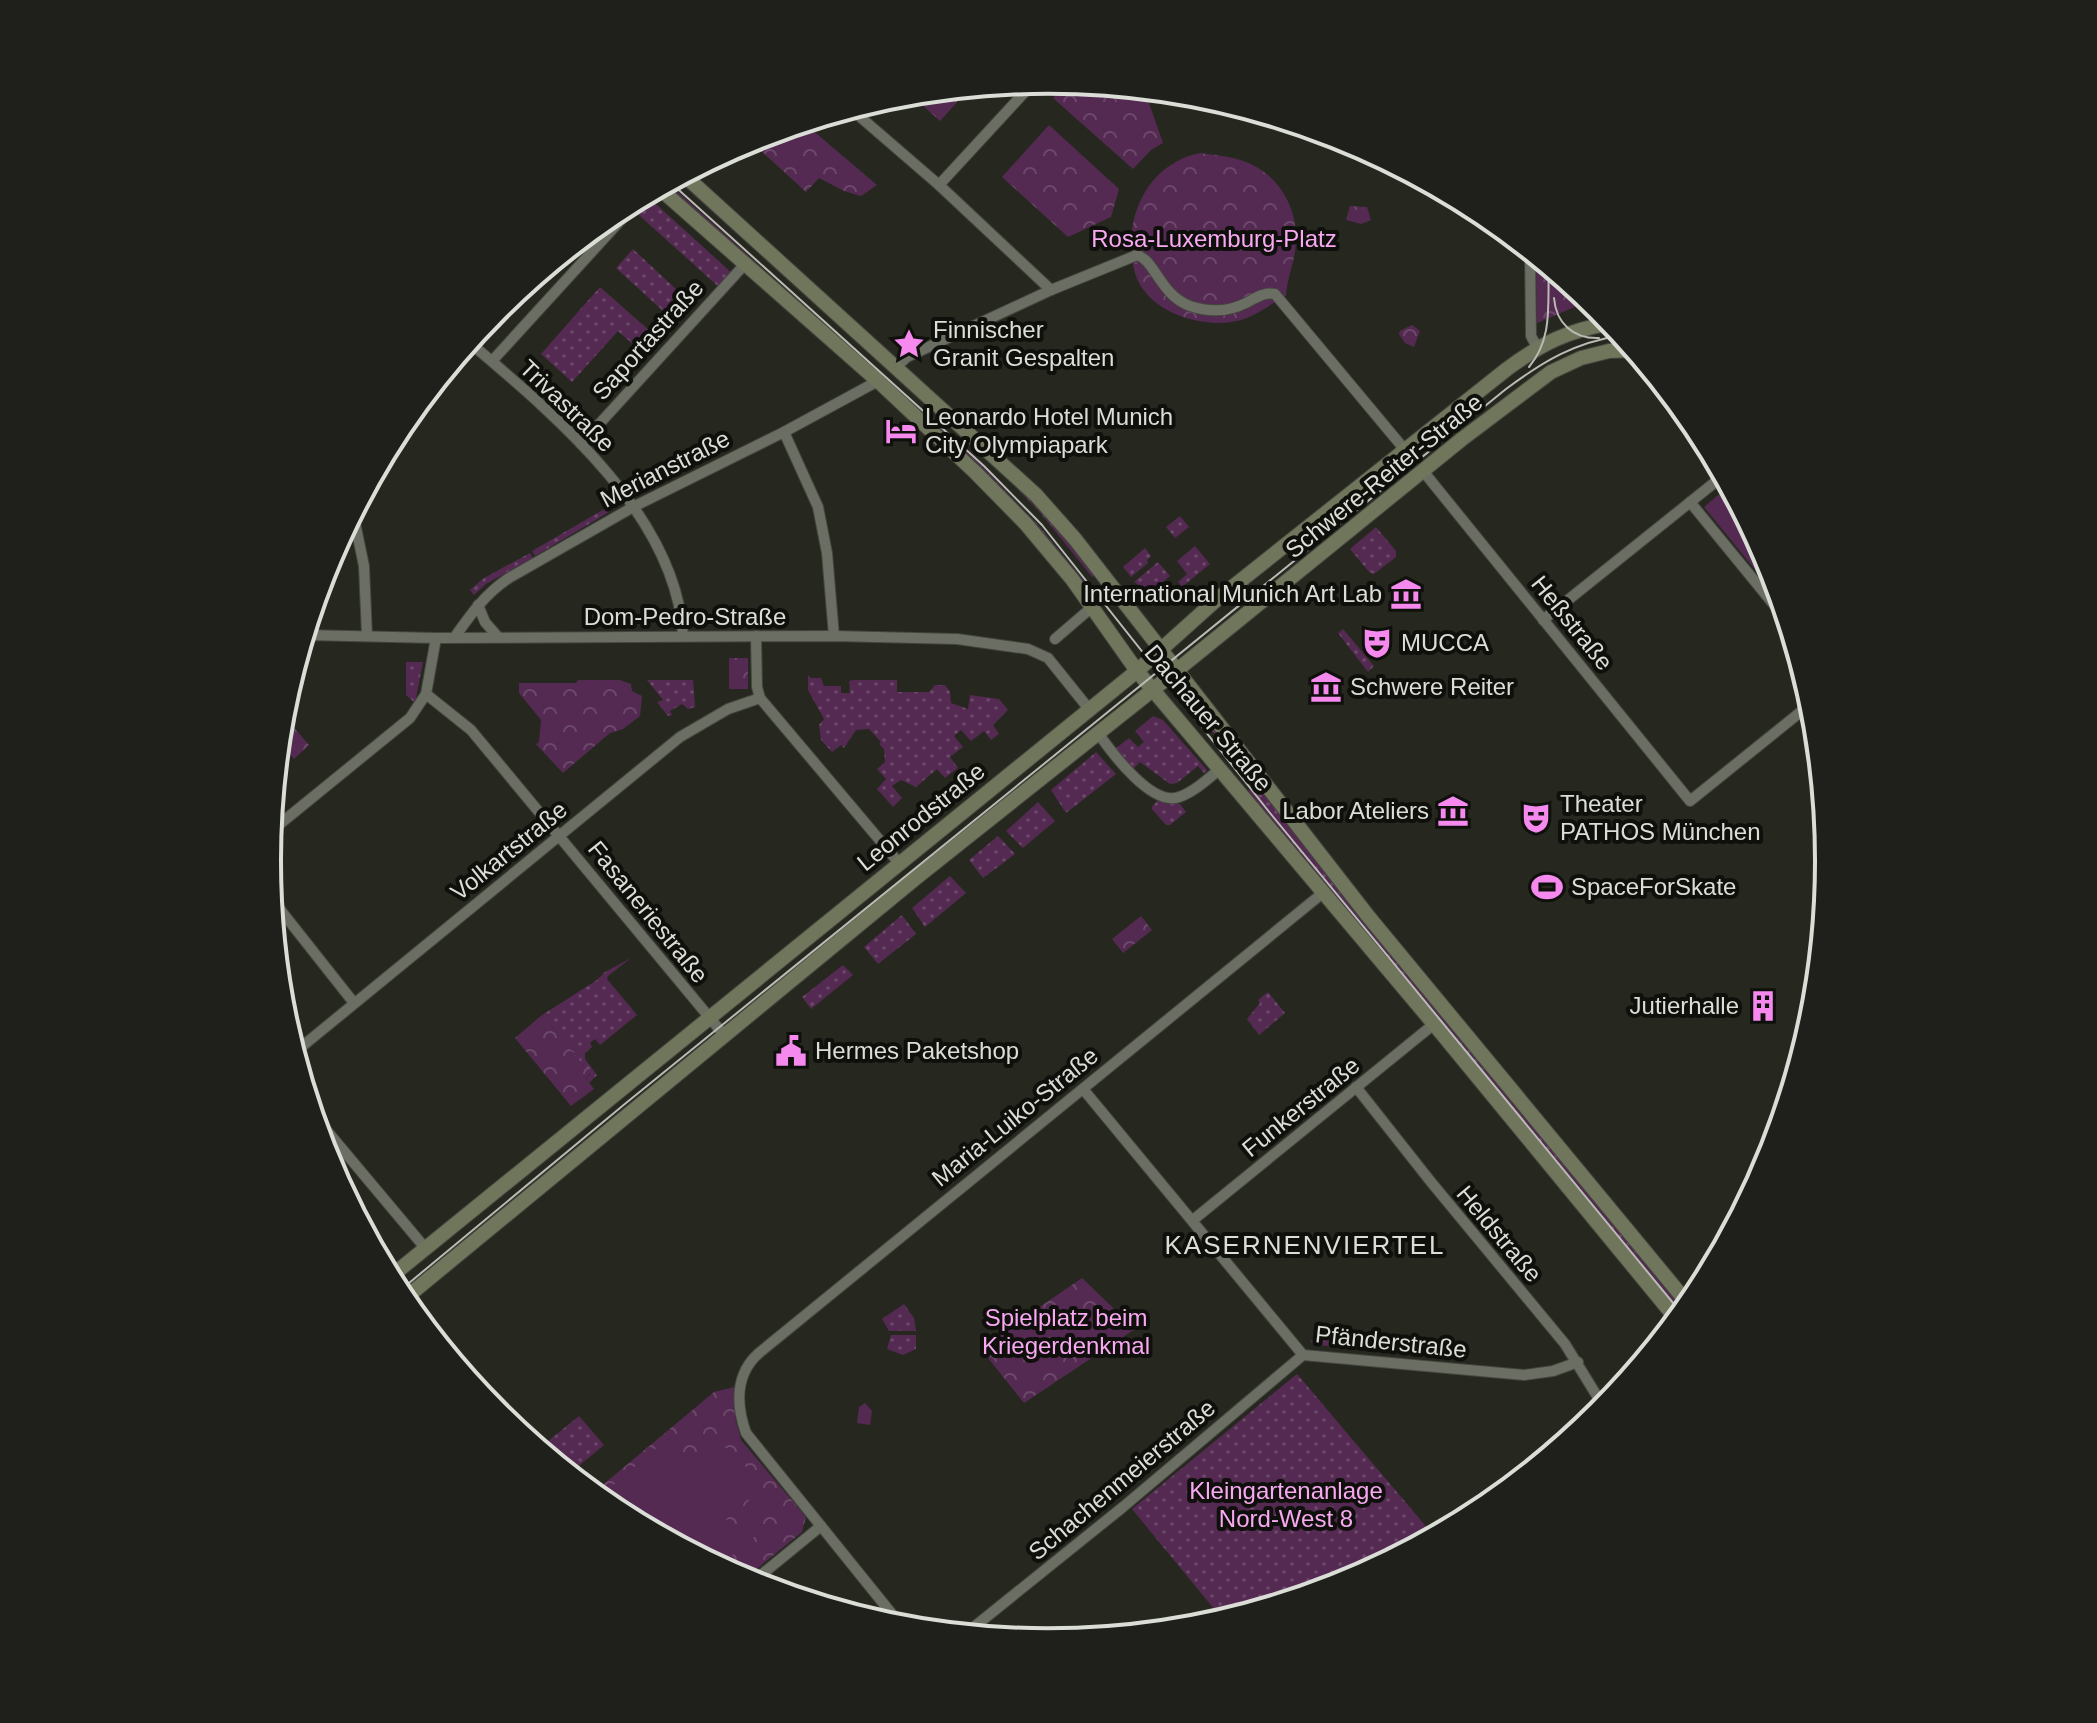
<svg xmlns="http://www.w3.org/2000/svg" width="2097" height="1723" font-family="Arial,sans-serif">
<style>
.grass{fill:url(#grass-dots)}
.forest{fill:url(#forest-crowns)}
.pitch{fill:#542952;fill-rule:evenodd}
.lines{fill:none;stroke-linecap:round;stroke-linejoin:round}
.minor-casing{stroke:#44463f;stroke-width:12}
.secondary-casing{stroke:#44463f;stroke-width:16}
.minor{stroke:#6b6e63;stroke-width:10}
.secondary{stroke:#70765b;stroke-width:14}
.tram{stroke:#b9bbb4;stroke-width:2}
.labels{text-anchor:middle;stroke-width:8;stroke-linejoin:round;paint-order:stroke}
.park-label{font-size:24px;fill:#f9a8f2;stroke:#0f100c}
.poi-label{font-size:24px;fill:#dbddd7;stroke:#0f100c;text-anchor:start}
.street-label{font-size:24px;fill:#dbddd7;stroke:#0f100c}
.neighbourhood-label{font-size:26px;letter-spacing:2px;fill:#dbddd7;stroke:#0f100c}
.rim{fill:none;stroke:#dbddd7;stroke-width:4}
</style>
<defs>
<pattern id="grass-dots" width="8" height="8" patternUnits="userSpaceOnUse" patternTransform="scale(2)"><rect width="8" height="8" fill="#542952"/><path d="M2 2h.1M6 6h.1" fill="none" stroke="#6c486a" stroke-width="1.8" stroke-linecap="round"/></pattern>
<pattern id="forest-crowns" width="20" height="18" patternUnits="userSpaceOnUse" patternTransform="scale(2)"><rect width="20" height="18" fill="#542952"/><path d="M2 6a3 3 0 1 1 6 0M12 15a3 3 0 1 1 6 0" fill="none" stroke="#6c486a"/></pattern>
</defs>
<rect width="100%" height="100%" fill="#26281f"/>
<g class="grass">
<path d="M678,178l320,289 61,63 37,45 -4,2 -54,-67 -41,-42 -321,-289z"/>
<path d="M668,183l313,282 59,62 46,56 -3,1 -44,-55 -60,-62 -314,-282z"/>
<path d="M646,195l88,80 -13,14 -90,-81z"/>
<path d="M633,249l59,55 -17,18 -59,-54z"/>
<path d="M600,287l60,53 -14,16 -28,-25 -46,51 -31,-28z"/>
<path d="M606,508l3,4 -74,44 -3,-5z"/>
<path d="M1180,516l9,11 -14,11 -9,-11z"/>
<path d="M1376,527l20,24v6l-22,17 -5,-2 -19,-23z"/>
<path d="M1195,546l15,18 -28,23 -4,-5 9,-8 -10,-13z"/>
<path d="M1145,548l6,8 -4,4 1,3 -17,14 -8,-10z"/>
<path d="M530,553l3,5 -47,26 -12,11 -4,-5 14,-12z"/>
<path d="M1158,562l12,14 -6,5 6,7 -7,6 -18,-5 -11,-7z"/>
<path d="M1343,629l31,37 -6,6 -30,-39z"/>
<path d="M406,662h17l-8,41 -9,-8z"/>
<path d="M808,675l3,3h10l3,8h17v7h9l-1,-12 5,-1h43v12h32l6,-7h10l5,7 1,11 17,6 2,-14 29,4 9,11 -15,15 6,9 -8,6 -7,-9 -13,10 -10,-11 -7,6 9,11 -13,10 8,11 -13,10 -8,-9 -21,18 -15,-7 -9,6 10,12 -9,9 -16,-18 9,-10 -9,-10 8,-7 -1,-13 -5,-5 2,-2 -12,-13 -13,1 -12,18 -3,-3 -9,7 -11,-12 -2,-15 5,-6 -16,-29z"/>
<path d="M647,680h46l2,27 -7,2 -6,-5 -12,7 2,4 -4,1 -11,-14 6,-2z"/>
<path d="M1184,692l132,167 370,451 -5,7 -433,-526 7,-6 -73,-92z"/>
<path d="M1153,716l10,4 44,50 -3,3 -6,-7 -21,17 -7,1 -30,-22 -7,7 -8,-5 -10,-15 14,-11 9,9 6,-5 -9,-11z"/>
<path d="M1096,752l20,22 -50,39 -15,-23z"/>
<path d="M1158,800l10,4h12l6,8 -16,13h-4l-15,-17z"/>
<path d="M1038,802l17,19 -32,27 -17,-17z"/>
<path d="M998,836l17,18 -32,24 -14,-18z"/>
<path d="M950,876l16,17 -41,34 -13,-19z"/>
<path d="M902,915l14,19 -38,30 -14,-17z"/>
<path d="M631,958l-23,18 -1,3 30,36 -37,30 -5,-6 -5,4 2,4 -7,6v6l12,16 -8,8 -3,-4 4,-5 -48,-59 55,-35 8,-8z"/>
<path d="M843,965l10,10 -42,34 -9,-12z"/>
<path d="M1268,992l17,21 -26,22 -12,-16 13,-16 -2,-3z"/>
<path d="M904,1304l10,14 2,13h-27l-7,-12z"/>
<path d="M1332,1329l10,19 -29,-4 -3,-3z"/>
<path d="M891,1335h25v14l-13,6 -16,-6z"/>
<path d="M1297,1374l138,163 -88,47 -123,37 -92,-112z"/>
<path d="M579,1416l25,29 -35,29 -27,-28z"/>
</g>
<g class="forest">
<path d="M1065,84l13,12 11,-12 55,5 19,54 -12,7 -18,19 -80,-71z"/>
<path d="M970,88l-30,33 -30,-27z"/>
<path d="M804,123l73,62 -16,11 -17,-5 -25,-13 -13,14 -57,-52z"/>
<path d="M1049,125l70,64 -8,28 -43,20 -66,-60z"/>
<path d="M1200,153c14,2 30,3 43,8 38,13 58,52 52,90 -2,15 -8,29 -9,44 -15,9 -31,22 -49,26 -35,8 -91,-9 -102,-48 -14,-50 10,-109 65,-120z"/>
<path d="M1350,206l17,1 4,13 -10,4 -15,-4z"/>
<path d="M1536,256l55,44 -54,23z"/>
<path d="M1412,325l8,6 -6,16 -9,-4 -6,-9 1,-3z"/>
<rect x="729" y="658" width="19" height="31"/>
<path d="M578,680h42l11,4 1,7 10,5 -2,20 -17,13 -13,4 -47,40 -27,-29 3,-2 2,-22 -22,-27v-10h57z"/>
<path d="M282,714l27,31 -15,14 -15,-18z"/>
<path d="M1141,916l11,14 -29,23 -11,-14z"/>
<path d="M542,1015l48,58 -4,6 8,10 -23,17 -56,-68z"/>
<path d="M1082,1278l53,51 -111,74 -44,-55z"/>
<path d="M734,1387l1,30 6,23 65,77 -4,15 -59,48 -129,-69 -21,-18 121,-101z"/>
<path d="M865,1403l7,8 -2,14 -13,-2 2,-16z"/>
</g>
<g class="pitch">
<path d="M1729,486l42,77 1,5 -11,9 -57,-70z"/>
<path d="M687,1433c48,11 73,35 71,86l7,9 -47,39 -104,-56 -16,-13 68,-58 10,-6zM686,1444l22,3 -25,22 -15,-17zM711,1448c20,10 33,25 38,47zM749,1498l-2,25 -8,12 -13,-16z"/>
</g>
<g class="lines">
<defs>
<g id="minor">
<path d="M851,109l88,76 112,105"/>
<path d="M939,185l95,-103"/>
<path d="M1530,251l1,85 6,11"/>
<path d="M469,342c86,73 208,174 214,294"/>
<path d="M492,361l149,-163"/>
<path d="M897,366l10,-9 144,-67 86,-35c18,5 23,40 53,51 18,6 38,6 56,-3 10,-5 17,-11 29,-9l130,156"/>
<path d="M784,432l34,75 9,46 7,83"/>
<path d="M581,444l165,-181"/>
<path d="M1423,471l267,330 123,-99"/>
<path d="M1690,502l99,121"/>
<path d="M353,513l11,53 3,70"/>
<path d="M478,605l7,17 13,15"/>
<path d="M1543,620l181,-145"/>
<path d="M305,635l131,3 398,-2 123,3 71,10 20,9 41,51"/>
<path d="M756,636l1,51 3,11 139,165"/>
<path d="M454,638c17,-24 31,-44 55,-60l126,-72 149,-74 94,-51"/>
<path d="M1055,639l36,-31"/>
<path d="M426,694l45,36 253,305"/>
<path d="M1098,733c14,20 54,74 81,64 15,-5 30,-19 42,-29"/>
<path d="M270,832l140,-114 16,-24 10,-56"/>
<path d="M271,898l83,105"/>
<path d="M294,1053l386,-316 48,-28 32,-11"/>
<path d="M1356,1087l75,95 134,162 40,65"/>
<path d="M1083,1089l220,266 221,20 29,-4 25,-9"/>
<path d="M312,1113l114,136"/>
<path d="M1193,1220l241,-196"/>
<path d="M750,1584l71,-58"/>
<path d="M904,1629l-158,-196c-10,-28 -11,-59 13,-80l565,-461"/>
<path d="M964,1635l159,-128 180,-152"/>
</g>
<g id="secondary">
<path d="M684,175l352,320 39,44 293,377 322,390"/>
<path d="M659,188l219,193 98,92 50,51 46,55 65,92 297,353 244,297"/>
<path d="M389,1278l748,-607 78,-70 292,-232c35,-26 62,-39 105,-46"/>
<path d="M403,1300l514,-423 238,-189 307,-249 89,-67 30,-14 28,-7 26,-1"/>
</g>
</defs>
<use href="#minor" class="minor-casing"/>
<use href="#secondary" class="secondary-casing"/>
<use href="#minor" class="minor"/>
<use href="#secondary" class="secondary"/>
<g class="tram">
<path d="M670,182l314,284 58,59 228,288 413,502"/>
<path d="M1554,298c2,25 19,41 45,40"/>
<path d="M1529,367c25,-30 18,-65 20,-101"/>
<path d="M397,1293l229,-190 880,-714c39,-29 68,-46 116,-54"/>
</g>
</g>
<defs>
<symbol id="sight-bare" viewBox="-9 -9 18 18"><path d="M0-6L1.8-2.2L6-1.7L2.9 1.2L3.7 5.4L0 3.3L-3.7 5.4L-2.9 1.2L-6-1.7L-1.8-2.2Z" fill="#f589ee" stroke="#0f100c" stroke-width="2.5" paint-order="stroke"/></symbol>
<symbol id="hotel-bare" viewBox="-9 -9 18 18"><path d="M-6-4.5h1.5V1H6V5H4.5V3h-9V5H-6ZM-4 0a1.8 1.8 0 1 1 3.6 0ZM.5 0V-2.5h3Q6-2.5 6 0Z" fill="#f589ee" stroke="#0f100c" stroke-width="2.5" paint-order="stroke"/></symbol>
<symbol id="museum-bare" viewBox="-9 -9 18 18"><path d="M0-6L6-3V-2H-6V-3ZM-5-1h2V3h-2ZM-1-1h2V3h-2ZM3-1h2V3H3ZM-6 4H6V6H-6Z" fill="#f589ee" stroke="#0f100c" stroke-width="2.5" paint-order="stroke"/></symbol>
<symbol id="theatre-bare" viewBox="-9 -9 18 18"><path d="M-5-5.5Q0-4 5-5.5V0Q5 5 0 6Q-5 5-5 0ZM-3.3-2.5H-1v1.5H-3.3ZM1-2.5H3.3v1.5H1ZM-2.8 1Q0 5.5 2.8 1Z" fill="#f589ee" stroke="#0f100c" stroke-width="2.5" paint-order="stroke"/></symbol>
<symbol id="stadium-bare" viewBox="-9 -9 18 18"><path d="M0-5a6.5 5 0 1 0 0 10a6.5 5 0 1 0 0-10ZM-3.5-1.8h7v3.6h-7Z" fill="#f589ee" stroke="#0f100c" stroke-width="2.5" paint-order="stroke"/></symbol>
<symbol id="building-bare" viewBox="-9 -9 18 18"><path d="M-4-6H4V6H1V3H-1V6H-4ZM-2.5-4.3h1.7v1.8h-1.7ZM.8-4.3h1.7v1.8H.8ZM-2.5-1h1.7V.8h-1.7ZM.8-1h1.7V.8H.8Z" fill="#f589ee" stroke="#0f100c" stroke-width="2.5" paint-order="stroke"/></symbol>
<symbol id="civic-bare" viewBox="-9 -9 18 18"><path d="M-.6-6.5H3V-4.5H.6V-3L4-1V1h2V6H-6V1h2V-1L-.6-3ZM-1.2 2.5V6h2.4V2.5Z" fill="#f589ee" stroke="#0f100c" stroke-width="2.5" paint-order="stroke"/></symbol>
</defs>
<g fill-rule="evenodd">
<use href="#sight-bare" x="887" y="322" width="44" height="44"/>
<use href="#hotel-bare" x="879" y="409" width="44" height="44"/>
<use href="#museum-bare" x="1384" y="572" width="44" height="44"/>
<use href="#theatre-bare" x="1355" y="621" width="44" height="44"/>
<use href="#museum-bare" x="1304" y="665" width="44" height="44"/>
<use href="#museum-bare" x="1431" y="789" width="44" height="44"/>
<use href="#theatre-bare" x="1514" y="796" width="44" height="44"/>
<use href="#stadium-bare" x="1525" y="865" width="44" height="44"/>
<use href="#building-bare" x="1741" y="984" width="44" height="44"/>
<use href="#civic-bare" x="769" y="1029" width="44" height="44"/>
</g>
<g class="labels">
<g class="park-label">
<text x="1214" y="247">Rosa-Luxemburg-Platz</text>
<text x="1066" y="1326">Spielplatz beim<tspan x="1066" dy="28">Kriegerdenkmal</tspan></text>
<text x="1286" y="1499">Kleingartenanlage<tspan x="1286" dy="28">Nord-West 8</tspan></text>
</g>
<g class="poi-label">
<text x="933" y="338">Finnischer<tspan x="933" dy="28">Granit Gespalten</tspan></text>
<text x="925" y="425">Leonardo Hotel Munich<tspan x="925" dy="28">City Olympiapark</tspan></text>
<text x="1382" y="602" text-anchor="end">International Munich Art Lab</text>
<text x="1401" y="651">MUCCA</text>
<text x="1350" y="695">Schwere Reiter</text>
<text x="1560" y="812">Theater<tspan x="1560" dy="28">PATHOS München</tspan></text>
<text x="1429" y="819" text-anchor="end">Labor Ateliers</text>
<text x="1571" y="895">SpaceForSkate</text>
<text x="1739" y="1014" text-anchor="end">Jutierhalle</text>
<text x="815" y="1059">Hermes Paketshop</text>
</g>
<g class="street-label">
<text transform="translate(648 340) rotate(-48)" y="8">Saportastraße</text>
<text transform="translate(567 406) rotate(44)" y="8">Trivastraße</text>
<text transform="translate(665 469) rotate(-27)" y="8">Merianstraße</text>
<text transform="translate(1384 476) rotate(-39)" y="8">Schwere-Reiter-Straße</text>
<text x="685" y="625">Dom-Pedro-Straße</text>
<text transform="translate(1572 623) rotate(51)" y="8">Heßstraße</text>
<text transform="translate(1208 718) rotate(50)" y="8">Dachauer Straße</text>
<text transform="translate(921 817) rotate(-39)" y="8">Leonrodstraße</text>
<text transform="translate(509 851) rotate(-39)" y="8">Volkartstraße</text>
<text transform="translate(648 912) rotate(51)" y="8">Fasaneriestraße</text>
<text transform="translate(1301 1107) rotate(-39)" y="8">Funkerstraße</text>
<text transform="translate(1015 1117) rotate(-39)" y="8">Maria-Luiko-Straße</text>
<text transform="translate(1499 1234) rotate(50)" y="8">Heldstraße</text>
<text transform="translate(1391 1342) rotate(6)" y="8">Pfänderstraße</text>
<text transform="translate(1122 1480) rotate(-40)" y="8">Schachenmeierstraße</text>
</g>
<g class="neighbourhood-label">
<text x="1305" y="1254">KASERNENVIERTEL</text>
</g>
</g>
<path d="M0 0H2097V1723H0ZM281 861a767 767 0 1 1 1534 0a767 767 0 1 1-1534 0Z" fill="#1f201c" fill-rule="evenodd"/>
<path class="rim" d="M281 861a767 767 0 1 1 1534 0a767 767 0 1 1-1534 0Z"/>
</svg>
